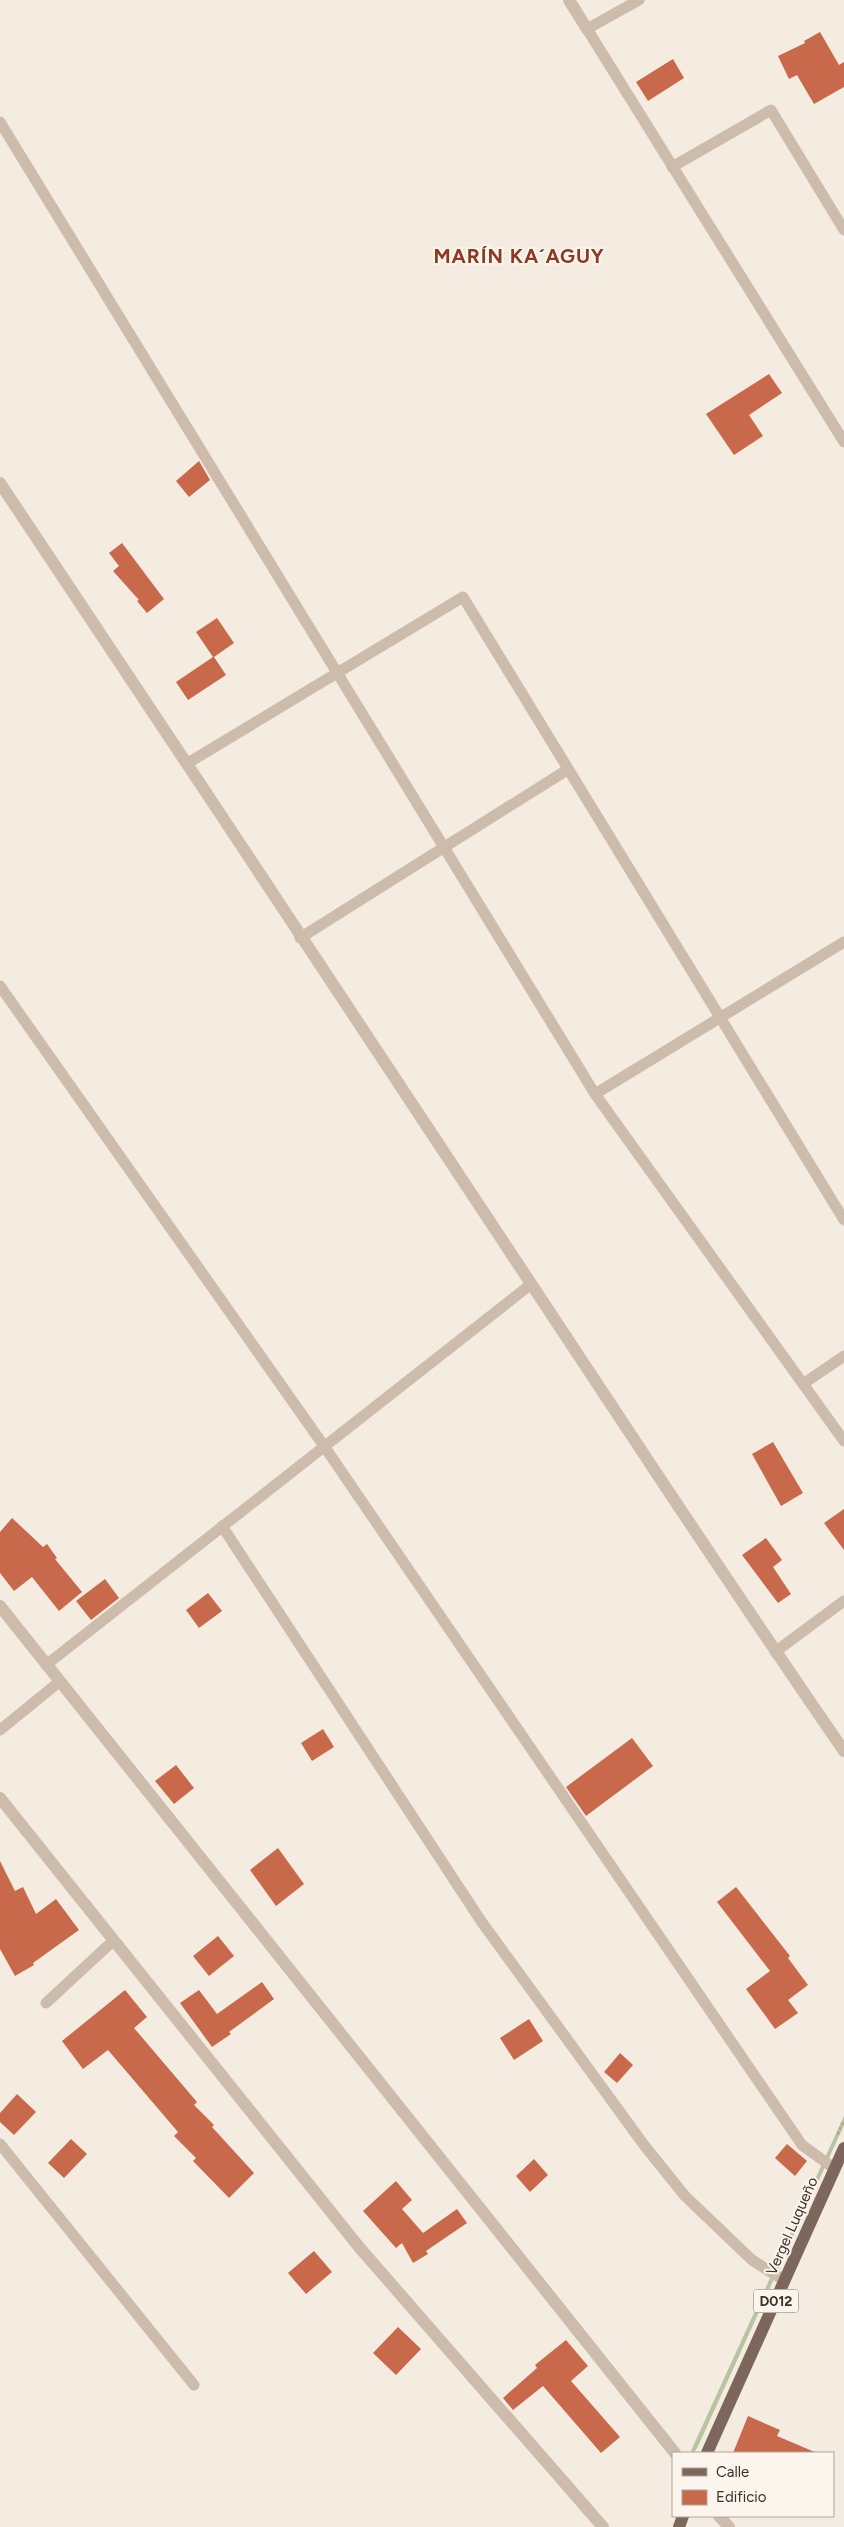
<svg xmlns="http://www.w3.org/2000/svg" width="844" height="2527" font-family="Figtree,sans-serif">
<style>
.green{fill:#b8c4a0}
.building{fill:#c8694b}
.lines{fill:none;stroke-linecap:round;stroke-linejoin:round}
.path{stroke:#b9a596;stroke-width:3;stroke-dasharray:2.5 2.5;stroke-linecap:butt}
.service{stroke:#cdbbac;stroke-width:11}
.minor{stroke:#cdbbac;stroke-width:12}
.primary{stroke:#7d675c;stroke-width:12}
.labels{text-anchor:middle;stroke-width:4;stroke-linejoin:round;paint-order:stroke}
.shield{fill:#fbf5ee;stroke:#756b66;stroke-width:1}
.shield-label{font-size:14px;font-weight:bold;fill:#3b302b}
.street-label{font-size:15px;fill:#3b302b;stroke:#fbf5ee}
.district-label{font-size:20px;font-weight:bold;letter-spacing:1px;fill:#8c3b22;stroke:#fbf5ee}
</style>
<rect width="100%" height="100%" fill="#f4ebe1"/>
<path class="green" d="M844,2116v9l-145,319 -5,9h-4z"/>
<g class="building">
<path d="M820,32l19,33 5,-3v25l-30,17 -17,-29 -8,4 -11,-23 27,-13 -1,-2z"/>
<path d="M673,59l11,19 -36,23 -12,-19z"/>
<path d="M769,374l13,19 -33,22 14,21 -29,19 -28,-41z"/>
<path d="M199,461l11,19 -21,17 -13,-16z"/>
<path d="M122,543l42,56 -17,14 -10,-12 2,-1 -26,-29 6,-5 -10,-13z"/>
<path d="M217,618l17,25 -20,14 12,18 -38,25 -12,-18 37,-25 -17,-25z"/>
<path d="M773,1442l30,51 -22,13 -29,-52z"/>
<path d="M844,1509v41l-20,-27z"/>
<path d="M12,1518l31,29 4,-3 10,14 -2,1 27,33 -23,19 -27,-34 -18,14 -14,-18v-41z"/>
<path d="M766,1538l16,22 -9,7 18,27 -13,9 -36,-48z"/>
<path d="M105,1579l14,19 -28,22 -15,-19z"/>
<path d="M208,1593l14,18 -23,17 -13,-18z"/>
<path d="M323,1729l11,18 -22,14 -11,-18z"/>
<path d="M632,1738l21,28 -67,50 -20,-29z"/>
<path d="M176,1765l18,23 -20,16 -19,-23z"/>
<path d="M278,1848l26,36 -28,22 -26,-36z"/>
<path d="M0,1861l15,30 8,-4 13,27 20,-15 23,31 -46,33 1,2 -19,11 -15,-27z"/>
<path d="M736,1887l54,69 -2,2 20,27 -20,15 10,13 -23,16 -29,-40 24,-18 -53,-69z"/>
<path d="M218,1936l16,20 -25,20 -16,-20z"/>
<path d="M262,1982l12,17 -45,33 2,2 -19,13 -32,-44 19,-13 18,24z"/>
<path d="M125,1990l22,27 -13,11 63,74 -3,3 20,20 -2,2 42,46 -25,25 -36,-37 3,-3 -22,-22 4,-4 -70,-82 -25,19 -21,-28z"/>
<path d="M529,2019l14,22 -29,19 -14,-22z"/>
<path d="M620,2053l13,12 -16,18 -13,-11z"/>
<path d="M17,2094l19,18 -22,23 -14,-13v-9z"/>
<path d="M71,2139l16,15 -23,24 -16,-15z"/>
<path d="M787,2144l20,17 -12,15 -20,-18z"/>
<path d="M534,2159l14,16 -18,17 -14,-16z"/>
<path d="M396,2181l16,19 -10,9 21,24 34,-24 10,14 -41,28 2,3 -15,9 -11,-20 -6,5 -33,-37z"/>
<path d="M314,2251l18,21 -26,22 -18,-21z"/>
<path d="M398,2327l23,22 -25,26 -23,-22z"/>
<path d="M566,2340l22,26 -17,15 49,56 -19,16 -58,-67 -30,24 -10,-12 34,-30 -2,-3z"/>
<path d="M748,2416l32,14 -3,6 40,17h-84z"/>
</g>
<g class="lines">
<path class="path" d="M838,2134l6,-14"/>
<g class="service">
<path d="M639,0l-52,29 257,413"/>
<path d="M0,122l595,972 249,347"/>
<path d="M672,167l99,-57 73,120"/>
<path d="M188,763l275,-166 381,623"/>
<path d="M300,938l267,-168"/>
<path d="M0,986l324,460 478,699 33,24"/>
<path d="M595,1094l249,-152"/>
<path d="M803,1384l41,-28"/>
<path d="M222,1526l259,395 163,224 41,51 67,64 33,21"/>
<path d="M775,1652l69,-51"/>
<path d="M46,1665l484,-380"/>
<path d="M0,1730l59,-48"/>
<path d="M46,2003l67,-62"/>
<path d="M0,2144l194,241"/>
</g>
<g class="minor">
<path d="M569,0l18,29"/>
<path d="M0,483c219,326 433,656 651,982 64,96 127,191 193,286"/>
<path d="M0,1606l675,847"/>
<path d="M0,1798l359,449 244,280"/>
<path d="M719,2516l10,11"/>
</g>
<g class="primary">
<path d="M707,2453l137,-305"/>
<path d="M679,2527l4,-11"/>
</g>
</g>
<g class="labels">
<rect class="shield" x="753.5" y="2289.5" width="45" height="23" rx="4"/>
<g class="shield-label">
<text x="776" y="2306">D012</text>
</g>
<g class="street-label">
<text transform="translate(792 2226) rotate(-66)" y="5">Vergel Luqueño</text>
</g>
<g class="district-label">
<text x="519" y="263">MARÍN KA´AGUY</text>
</g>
</g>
<rect x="672" y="2452" width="162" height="65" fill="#fbf5ee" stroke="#aea6a0"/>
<rect x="682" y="2468" width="25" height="8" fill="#7d675c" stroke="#aea6a0"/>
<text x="716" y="2477" font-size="15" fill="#3b302b">Calle</text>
<rect x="682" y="2490" width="25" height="15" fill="#c8694b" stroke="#aea6a0"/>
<text x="716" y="2502" font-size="15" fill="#3b302b">Edificio</text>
</svg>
